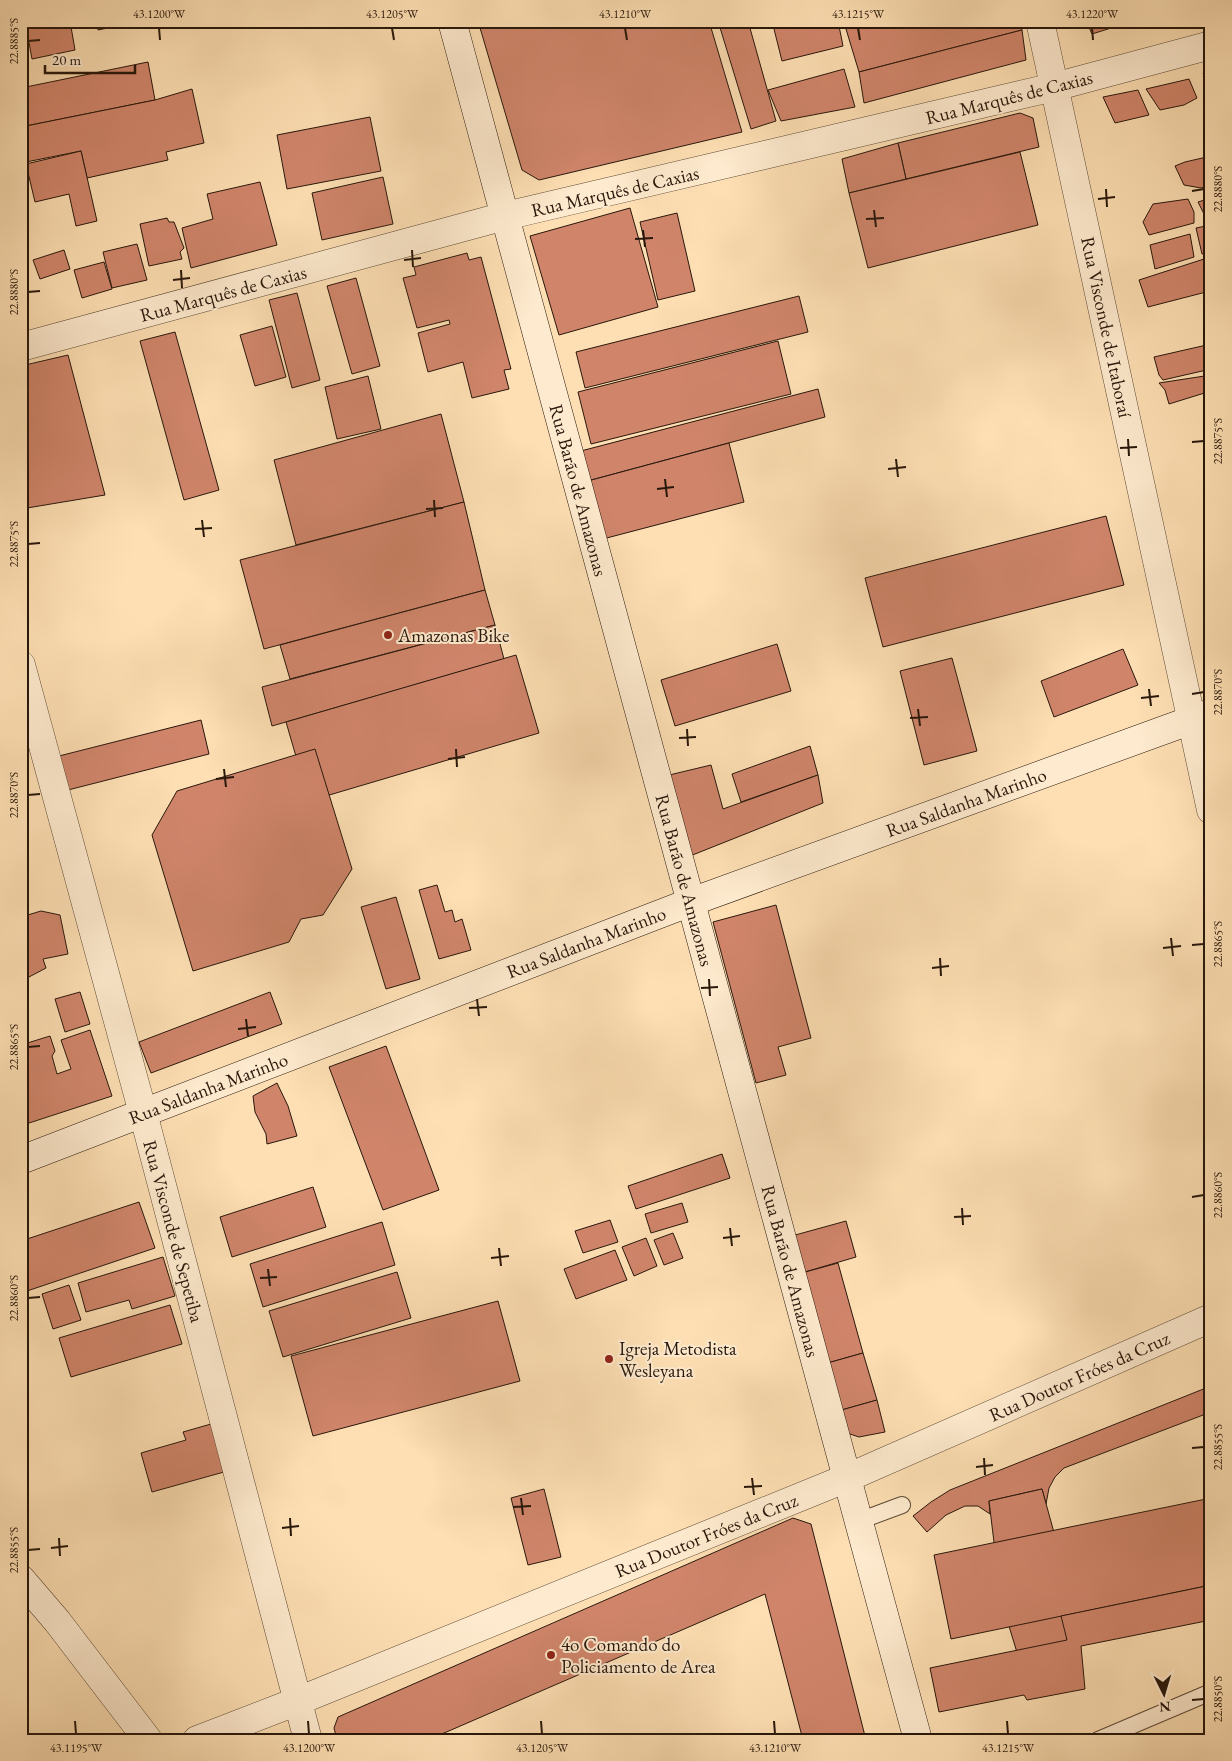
<svg xmlns="http://www.w3.org/2000/svg" width="1232" height="1761" font-family="'EB Garamond',serif">
<style>
.building{fill:#d0856b;stroke:#28170b}
.lines{fill:none;stroke-linecap:round;stroke-linejoin:round}
.service-casing{stroke:#5d4935;stroke-width:18}
.minor-casing{stroke:#5d4935;stroke-width:29}
.tertiary-casing{stroke:#5d4935;stroke-width:29}
.secondary-casing{stroke:#28170b;stroke-width:29}
.service{stroke:#feeace;stroke-width:16}
.minor{stroke:#feeace;stroke-width:28}
.tertiary{stroke:#feeace;stroke-width:28}
.secondary{stroke:#feeace;stroke-width:28}
.ticks{fill:none;stroke:#28170b;stroke-width:2}
.poi-dot{fill:#8f2418;stroke:#feeace;stroke-width:2}
.labels{text-anchor:middle;stroke-width:4;stroke-linejoin:round;paint-order:stroke}
.street-label{font-size:19px;fill:#28170b;stroke:#feeace}
.poi-label{font-size:19px;fill:#28170b;stroke:#feeace;text-anchor:start}
.neatline{fill:none;stroke:#28170b;stroke-width:2}
.ticks-label{font-size:12px;text-anchor:middle;fill:#28170b}
</style>
<rect width="100%" height="100%" fill="#fddfb3"/>
<filter id="stains"><feTurbulence type="fractalNoise" baseFrequency=".004" numOctaves="4"/><feColorMatrix values="0 0 0 0 .2 0 0 0 0 .09 0 0 0 0 .02 0 0 0 .5 -.17"/></filter>
<radialGradient id="worn" r=".72"><stop offset=".6" stop-color="#630" stop-opacity="0"/><stop offset="1" stop-color="#630" stop-opacity=".3"/></radialGradient>
<g class="building">
<path d="M25,21h45l5,29 -43,9z"/>
<path d="M97,21h45l-44,9z"/>
<path d="M478,21h231l33,111 -203,48 -17,-10z"/>
<path d="M718,21h30l28,100 -25,8z"/>
<path d="M772,21h66l5,25 -61,15z"/>
<path d="M845,21h26l-25,8z"/>
<path d="M874,21h146l2,9 -163,42 -13,-43z"/>
<path d="M1086,21h41v2l-35,11z"/>
<path d="M1022,30l4,30 -162,43 -5,-31z"/>
<path d="M148,62l7,38 -134,27v-39z"/>
<path d="M844,69l11,38 -74,14 -13,-31z"/>
<path d="M1211,72v16l-8,-15z"/>
<path d="M1189,79l8,19 -13,7 -24,5 -14,-21z"/>
<path d="M192,89l12,54 -38,9 2,8 -81,18 -6,-27 -60,12v-36l134,-27z"/>
<path d="M1138,90l11,25 -34,8 -12,-26z"/>
<path d="M1020,113l13,5 6,29 -133,32 -8,-36z"/>
<path d="M370,117l11,54 -94,18 -10,-54z"/>
<path d="M898,143l8,36 -57,14 -7,-34z"/>
<path d="M81,151l16,70 -21,5 -7,-32 -34,8 -9,-38z"/>
<path d="M1020,152l18,73 -170,43 -19,-75z"/>
<path d="M1211,156v29l-10,3 -17,-3 -9,-19 10,-4z"/>
<path d="M383,177l10,47 -71,16 -10,-47z"/>
<path d="M260,182l17,63 -86,23 -9,-40 31,-9 -6,-25z"/>
<path d="M1211,198v21l-4,1 -9,-18z"/>
<path d="M1188,199l6,13v11l-45,12 -6,-13 10,-18z"/>
<path d="M630,208l28,99 -99,28 -29,-99z"/>
<path d="M677,213l18,78 -37,9 -18,-78z"/>
<path d="M167,218l2,4h5l10,26 -4,4 2,7 -33,7 -9,-42z"/>
<path d="M1211,225v27l-9,2 -6,-26z"/>
<path d="M1190,234l4,23 -39,12 -5,-24z"/>
<path d="M137,244l10,36 -35,8 -9,-36z"/>
<path d="M64,250l6,19 -30,10 -7,-19z"/>
<path d="M467,253l2,7 12,-3 30,112 -7,1 5,19 -37,9 -9,-36 -35,10 -10,-39 32,-9 -1,-4 -32,8 -14,-50 13,-3 -2,-8z"/>
<path d="M1204,259l6,32 -62,16 -9,-27z"/>
<path d="M104,262l8,27 -30,9 -8,-28z"/>
<path d="M356,278l24,88 -28,8 -25,-88z"/>
<path d="M297,293l23,87 -28,8 -23,-88z"/>
<path d="M799,296l9,36 -223,56 -9,-36z"/>
<path d="M272,326l14,51 -31,9 -15,-51z"/>
<path d="M175,332l44,158 -35,10 -44,-159z"/>
<path d="M778,341l13,53 -200,50 -13,-52z"/>
<path d="M1211,344v25l-48,11 -4,-5 -5,-18z"/>
<path d="M68,355l37,140 -84,14v-143z"/>
<path d="M1211,375v16l-42,13 -4,-14 -6,-7z"/>
<path d="M368,376l13,53 -44,10 -12,-52z"/>
<path d="M818,389l7,28 -241,65 -7,-30z"/>
<path d="M441,414l23,88 -168,43 -22,-85z"/>
<path d="M729,443l15,59 -145,38 -15,-58z"/>
<path d="M464,502l21,88 -221,59 -24,-89z"/>
<path d="M1106,516l18,69 -241,62 -18,-69z"/>
<path d="M485,590l10,35 -205,54 -10,-34z"/>
<path d="M495,625l9,34 -232,67 -10,-39z"/>
<path d="M777,644l14,47 -116,35 -14,-46z"/>
<path d="M1123,649l15,36 -84,32 -13,-36z"/>
<path d="M516,655l23,78 -230,68 -23,-79z"/>
<path d="M952,658l25,93 -53,14 -24,-94z"/>
<path d="M201,720l8,34 -141,36 -9,-34z"/>
<path d="M810,746l8,29 -77,27 -9,-28z"/>
<path d="M315,749l37,120 -29,46 -22,4 -12,23 -96,29 -41,-136 25,-44z"/>
<path d="M711,765l12,44 95,-34 5,28 -133,53 -25,-80z"/>
<path d="M437,885l8,27 7,-2 3,12 7,-3 9,31 -32,9 -20,-69z"/>
<path d="M396,897l24,82 -34,10 -25,-82z"/>
<path d="M776,905l35,133 -33,9 8,28 -30,8 -43,-161z"/>
<path d="M41,911l19,4 8,39 -25,5 3,9 -17,9h-8v-60z"/>
<path d="M80,992l10,32 -25,8 -10,-33z"/>
<path d="M270,992l12,32 -131,49 -12,-31z"/>
<path d="M90,1030l22,66 -86,28 -5,-17v-62l29,-9 5,15 -3,5 5,18 14,-5 -10,-29z"/>
<path d="M386,1046l53,144 -56,20 -54,-143z"/>
<path d="M277,1083l11,23 9,30 -30,8 -1,-10 -11,-22 -2,-16z"/>
<path d="M722,1154l8,24 -94,31 -8,-23z"/>
<path d="M313,1187l13,40 -94,30 -12,-40z"/>
<path d="M139,1202l16,46 -134,45v-52z"/>
<path d="M682,1203l6,19 -37,11 -6,-19z"/>
<path d="M610,1220l8,22 -35,11 -8,-22z"/>
<path d="M846,1221l10,36 -58,17 -10,-37z"/>
<path d="M382,1222l13,43 -132,42 -13,-43z"/>
<path d="M673,1233l10,25 -19,7 -10,-25z"/>
<path d="M646,1238l11,28 -23,10 -12,-29z"/>
<path d="M615,1250l12,30 -51,19 -12,-30z"/>
<path d="M163,1257l12,39 -43,13 -3,-9 -43,12 -8,-29z"/>
<path d="M838,1263l25,90 -39,11 -26,-90z"/>
<path d="M397,1272l14,46 -128,39 -14,-46z"/>
<path d="M69,1285l12,35 -28,9 -11,-35z"/>
<path d="M498,1301l22,80 -207,55 -22,-80z"/>
<path d="M170,1305l12,39 -111,33 -12,-39z"/>
<path d="M863,1353l14,47 -39,11 -14,-47z"/>
<path d="M1211,1386v26l-147,56 -9,9 -6,11 -3,16 -4,-15 -53,12 1,13 -12,-8h-13l-19,9 -19,17 -14,-16 18,-14 19,-12z"/>
<path d="M877,1400l8,32 -26,5 -12,-4 -9,-22z"/>
<path d="M211,1424l13,48 -72,20 -11,-39 45,-13 -3,-8z"/>
<path d="M544,1489l17,68 -33,8 -17,-67z"/>
<path d="M1042,1489l27,98 11,97 -50,11 -29,-95 -12,-99z"/>
<path d="M1211,1498v87l-260,54 -17,-84z"/>
<path d="M793,1518l18,6 55,216h-63l-38,-146 -337,146h-91l-3,-12 4,-11z"/>
<path d="M1211,1585v35l-130,26 4,43 -58,11 -3,-5 -85,17 -9,-44 137,-28 -6,-24z"/>
</g>
<g class="lines">
<defs>
<g id="service">
<path d="M859,1521l43,-16"/>
<path d="M1098,1740l113,-48"/>
</g>
<g id="minor">
<path d="M21,347l484,-131 549,-129 157,-42"/>
<path d="M21,665l122,448 165,627"/>
<path d="M21,1579l36,42 91,119"/>
<path d="M197,1740l101,-39 549,-223 364,-160"/>
</g>
<path id="tertiary" d="M1040,21l171,789"/>
<g id="secondary">
<path d="M452,21l466,1719"/>
<path d="M21,1160l670,-258 520,-189"/>
</g>
</defs>
<use href="#service" class="service-casing"/>
<use href="#minor" class="minor-casing"/>
<use href="#tertiary" class="tertiary-casing"/>
<use href="#secondary" class="secondary-casing"/>
<use href="#service" class="service"/>
<use href="#minor" class="minor"/>
<use href="#tertiary" class="tertiary"/>
<use href="#secondary" class="secondary"/>
</g>
<path class="ticks" d="M159,28l1,12M392,28l2,12M625,28l2,12M858,28l2,12M1092,28l1,12M28,41l12,-1M1106,189l1,18M1192,191l12,-2M1098,199l17,-2M874,210l2,17M866,219l18,-1M643,230l2,17M635,239l18,-1M412,250l1,17M404,260l17,-2M181,270l1,18M173,280l17,-2M28,292l12,-1M1128,439l1,17M1192,442l12,-1M1120,448l17,-1M896,459l2,18M888,469l18,-2M665,479l2,18M657,489l17,-2M434,500l1,17M426,509l17,-1M202,520l2,17M195,529l17,-1M28,544l12,-1M1149,689l2,17M1192,694l12,-2M1141,698l18,-2M918,709l2,17M910,718l18,-1M687,729l1,17M679,738l17,-1M456,749l1,18M448,759l17,-2M224,769l2,18M216,779l18,-2M28,795l12,-1M1171,938l2,18M1192,945l12,-1M1163,948l18,-2M940,958l1,18M932,968l17,-2M709,979l1,17M701,988l17,-1M477,999l2,17M469,1008l18,-1M246,1019l2,17M238,1029l18,-2M28,1047l12,-1M1192,1197l12,-2M962,1208l1,17M954,1217l17,-1M730,1228l2,18M723,1238l17,-2M499,1248l2,18M491,1258l18,-2M268,1269l2,17M260,1278l17,-1M28,1298l12,-1M1192,1448l12,-1M984,1458l1,17M976,1467l17,-2M752,1478l2,17M744,1487l18,-1M521,1498l2,17M513,1507l18,-1M290,1518l1,18M282,1528l17,-2M59,1538l1,18M51,1548l17,-2M28,1550l12,-1M1192,1700l12,-1M75,1721l1,13M308,1721l1,13M541,1721l1,13M774,1721l1,13M1007,1721l1,13"/>
<g class="poi-dot">
<circle cx="388" cy="635" r="5"/>
<circle cx="609" cy="1359" r="5"/>
<circle cx="551" cy="1655" r="5"/>
</g>
<g class="labels">
<g class="street-label">
<text transform="translate(1009 97) rotate(-14)" y="7">Rua Marquês de Caxias</text>
<text transform="translate(615 191) rotate(-13)" y="7">Rua Marquês de Caxias</text>
<text transform="translate(223 293) rotate(-15)" y="7">Rua Marquês de Caxias</text>
<text transform="translate(1107 327) rotate(78)" y="7">Rua Visconde de Itaboraí</text>
<text transform="translate(579 490) rotate(75)" y="7">Rua Barão de Amazonas</text>
<text transform="translate(966 802) rotate(-20)" y="7">Rua Saldanha Marinho</text>
<text transform="translate(685 880) rotate(75)" y="7">Rua Barão de Amazonas</text>
<text transform="translate(586 942) rotate(-21)" y="7">Rua Saldanha Marinho</text>
<text transform="translate(208 1088) rotate(-21)" y="7">Rua Saldanha Marinho</text>
<text transform="translate(174 1231) rotate(75)" y="7">Rua Visconde de Sepetiba</text>
<text transform="translate(791 1271) rotate(75)" y="7">Rua Barão de Amazonas</text>
<text transform="translate(1079 1376) rotate(-24)" y="7">Rua Doutor Fróes da Cruz</text>
<text transform="translate(706 1535) rotate(-22)" y="7">Rua Doutor Fróes da Cruz</text>
</g>
<g class="poi-label">
<text x="398" y="642">Amazonas Bike</text>
<text x="619" y="1355">Igreja Metodista<tspan x="619" dy="22">Wesleyana</tspan></text>
<text x="561" y="1651">4o Comando do<tspan x="561" dy="22">Policiamento de Area</tspan></text>
</g>
</g>
<rect width="1232" height="1761" fill="none" stroke="#fddfb3" stroke-width="55"/>
<g transform="translate(1164 1694) rotate(175)" stroke="#feeace" stroke-width="4" paint-order="stroke">
<path d="M0-4L9 19L0 12L-9 19Z" fill="#28170b"/>
<text y="-8" font-size="14" font-weight="bold" text-anchor="middle" fill="#28170b">N</text>
</g>
<path d="M45 65v8h90v-8" fill="none" stroke="#28170b" stroke-width="2.5"/>
<text x="52" y="65" font-size="15" fill="#28170b" stroke="#feeace" stroke-width="4" paint-order="stroke">20 m</text>
<rect x="28" y="28" width="1176" height="1706" class="neatline"/>
<g class="ticks-label">
<text x="159" y="18">43.1200°W</text>
<text x="392" y="18">43.1205°W</text>
<text x="625" y="18">43.1210°W</text>
<text x="858" y="18">43.1215°W</text>
<text x="1092" y="18">43.1220°W</text>
<text transform="translate(14 41) rotate(-90)" y="4">22.8885°S</text>
<text transform="translate(1218 189) rotate(-90)" y="4">22.8880°S</text>
<text transform="translate(14 292) rotate(-90)" y="4">22.8880°S</text>
<text transform="translate(1218 441) rotate(-90)" y="4">22.8875°S</text>
<text transform="translate(14 544) rotate(-90)" y="4">22.8875°S</text>
<text transform="translate(1218 692) rotate(-90)" y="4">22.8870°S</text>
<text transform="translate(14 795) rotate(-90)" y="4">22.8870°S</text>
<text transform="translate(1218 944) rotate(-90)" y="4">22.8865°S</text>
<text transform="translate(14 1047) rotate(-90)" y="4">22.8865°S</text>
<text transform="translate(1218 1195) rotate(-90)" y="4">22.8860°S</text>
<text transform="translate(14 1298) rotate(-90)" y="4">22.8860°S</text>
<text transform="translate(1218 1447) rotate(-90)" y="4">22.8855°S</text>
<text transform="translate(14 1550) rotate(-90)" y="4">22.8855°S</text>
<text transform="translate(1218 1699) rotate(-90)" y="4">22.8850°S</text>
<text x="76" y="1752">43.1195°W</text>
<text x="309" y="1752">43.1200°W</text>
<text x="542" y="1752">43.1205°W</text>
<text x="775" y="1752">43.1210°W</text>
<text x="1008" y="1752">43.1215°W</text>
</g>
<rect width="100%" height="100%" filter="url(#stains)"/>
<rect width="100%" height="100%" fill="url(#worn)"/>
</svg>
